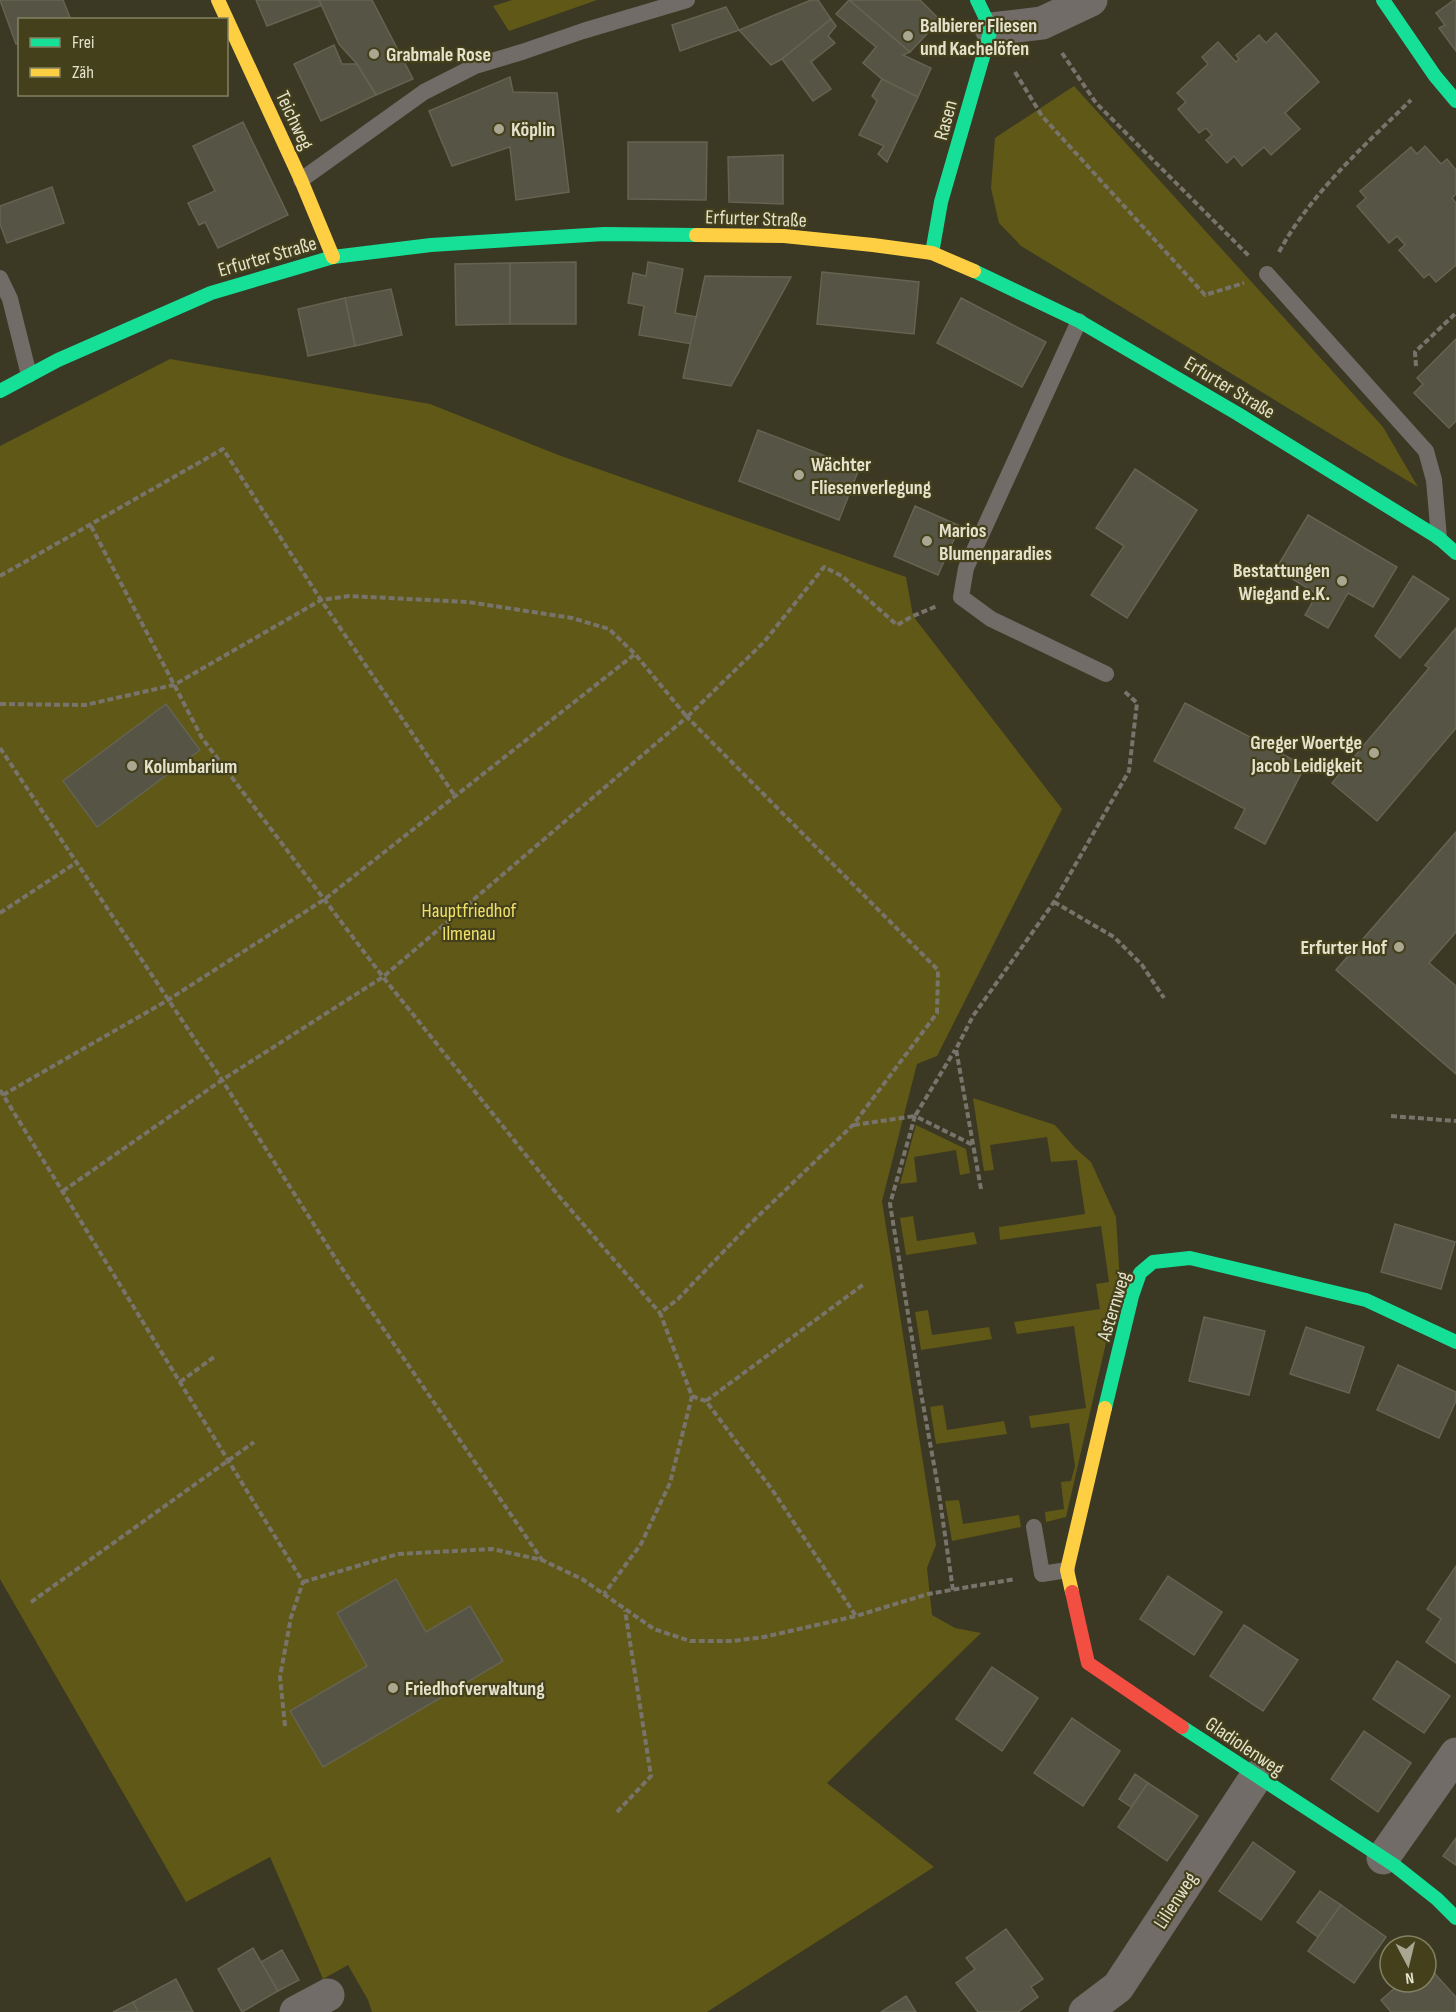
<svg xmlns="http://www.w3.org/2000/svg" width="1456" height="2012" font-family="'Sofia Sans Condensed',sans-serif">
<style>
.green{fill:#605817}
.building{fill:#565444;stroke:#656352;stroke-width:1.5}
.lines{fill:none;stroke-linecap:round;stroke-linejoin:round}
.path{stroke:#78746c;stroke-width:4;stroke-dasharray:6 3;stroke-linecap:butt}
.lane{stroke:#716c67;stroke-width:16}
.street{stroke:#716c67;stroke-width:33}
.fast{stroke:#16e098;stroke-width:14}
.slow{stroke:#ffcf43;stroke-width:14}
.jam{stroke:#f24e42;stroke-width:14}
.poi-dot{fill:#a9a692;stroke:#44401b;stroke-width:2}
.labels{text-anchor:middle;stroke-width:4.5;stroke-linejoin:round;paint-order:stroke}
.poi-label{font-size:20px;font-weight:bold;fill:#e4e2cd;stroke:#44401b;text-anchor:start}
.street-label{font-size:20px;fill:#e4e2cd;stroke:#44401b}
.park-label{font-size:20px;fill:#f0e169;stroke:#44401b}
</style>
<rect width="100%" height="100%" fill="#3b3824"/>
<g class="green">
<path d="M512,0h85l-88,31 -16,-25z"/>
<path d="M1074,86l309,341 35,60 -397,-241 -22,-23 -8,-35 4,-50z"/>
<path d="M170,359l260,45 131,52 345,121 7,39 149,193 -125,247 -20,8 -35,137 54,344 -9,23 5,47 23,13 26,5 -154,150 107,84 -227,145h-335l-4,-12 -20,-35 -25,14 -53,-122 -84,45 -186,-323v-1133z"/>
<path d="M973,1098l82,27 20,23 16,14 25,55 4,65 -54,235 -20,5 -1,-10 19,-3 -3,-27 10,-1 4,-15 -6,-43 -38,5 -2,-12 57,-8 -12,-82 -57,8 -3,-12 86,-13 -4,-25 13,-2 -8,-56 -101,14 -1,-13 86,-13 -8,-54 -26,2 -4,-25 -57,8 4,25 -10,1z"/>
<path d="M916,1125l50,24 4,24 -10,2 -4,-25 -42,7 3,25 -17,2z"/>
<path d="M913,1216l4,25 57,-9 3,12 -71,11 -6,-37z"/>
<path d="M928,1310l4,25 57,-8 3,12 -71,11 -6,-38z"/>
<path d="M943,1405l4,25 57,-9 3,13 -71,10 -6,-37z"/>
<path d="M959,1500l4,24 56,-9 2,12 -69,14 -7,-40z"/>
</g>
<g class="building">
<path d="M0,0h63l8,20h-51v22l-4,2z"/>
<path d="M256,0h63l3,5 -55,21z"/>
<path d="M319,0h53l41,79 -37,16 -19,-31 -18,-20z"/>
<path d="M811,0h7l13,19 -49,40 -11,6 -32,-35z"/>
<path d="M849,0h71l20,20 -30,32z"/>
<path d="M849,0l61,52 -7,3 28,13 -13,29 -36,-18 -19,-16 13,-16 -40,-33z"/>
<path d="M1454,0h2v51l-17,-23 6,-3 -9,-12z"/>
<path d="M726,7l13,23 -59,21 -8,-26z"/>
<path d="M831,19l5,7 -8,10 7,7 -24,19 20,27 -18,12 -31,-42z"/>
<path d="M1276,33l43,49 -34,31 15,16 -29,26 -7,-8 -22,19 -8,-10 -7,7 -21,-23 6,-5 -6,-7 -7,5 -21,-24 8,-7 -9,-9 31,-29 -6,-7 16,-15 18,20 3,-3 -3,-4 23,-20 7,8z"/>
<path d="M334,45l8,19h15l19,31 -55,26 -27,-57z"/>
<path d="M510,77l3,15 44,1 12,99 -53,8 -6,-53 -58,19 -23,-55z"/>
<path d="M882,79l36,18 -31,65 -9,-8 6,-8 -25,-11 18,-34 -5,-5z"/>
<path d="M243,122l45,93 -70,33 -13,-26 -6,3 -11,-22 27,-12 -22,-45z"/>
<path d="M628,142h79l-1,58 -78,-1z"/>
<path d="M1425,146l16,18 6,-5 9,11v24l-4,4 4,5v62l-20,17 -7,-8 -5,4 -25,-28 6,-5 -8,-9 -8,7 -32,-37 9,-8 -6,-7 51,-44 6,7z"/>
<path d="M783,155v49l-54,-2 -1,-45z"/>
<path d="M52,187l12,36 -57,20 -7,-19v-18z"/>
<path d="M576,262v62h-66v-61z"/>
<path d="M648,262l35,7 -8,44 22,4 -5,27 -53,-9 5,-29 -16,-3 5,-30 13,3z"/>
<path d="M510,263v61l-54,1 -1,-61z"/>
<path d="M822,272l97,10 -5,52 -97,-10z"/>
<path d="M705,276l86,1 -60,109 -48,-8z"/>
<path d="M391,289l11,46 -47,11 -10,-48z"/>
<path d="M345,298l10,48 -47,10 -10,-47z"/>
<path d="M961,298l85,44 -24,45 -85,-44z"/>
<path d="M1456,339v82l-7,7 -35,-35 9,-9 -6,-6z"/>
<path d="M758,430l101,39 -20,51 -100,-39z"/>
<path d="M1135,469l62,41 -70,108 -36,-23 33,-49 -28,-18z"/>
<path d="M915,506l45,20 -22,49 -44,-19z"/>
<path d="M1308,515l89,52 -24,40 -25,-14 -20,35 -23,-13 12,-21 -41,-25z"/>
<path d="M1413,576l36,23 -49,59 -25,-22z"/>
<path d="M1456,628v100l-79,93 -45,-38 97,-115 -4,-3z"/>
<path d="M1185,703l120,63 -40,78 -30,-16 10,-19 -91,-48z"/>
<path d="M166,704l34,46 -103,77 -34,-46z"/>
<path d="M1456,832v100l-27,31 27,23v88l-120,-104z"/>
<path d="M1395,1224l60,18 -14,47 -60,-17z"/>
<path d="M1204,1317l61,14 -16,64 -60,-14z"/>
<path d="M1306,1327l58,20 -15,46 -59,-19z"/>
<path d="M1398,1365l58,27v9l-17,37 -62,-28z"/>
<path d="M1456,1566v97l-30,-21 15,-23 -14,-10z"/>
<path d="M1168,1576l54,36 -28,43 -54,-36z"/>
<path d="M396,1579l30,53 44,-26 33,55 -180,106 -33,-56 77,-45 -30,-53z"/>
<path d="M1244,1625l54,35 -35,51 -53,-35z"/>
<path d="M1397,1661l53,35 -26,37 -51,-34z"/>
<path d="M992,1667l46,31 -36,53 -46,-32z"/>
<path d="M1072,1718l48,33 -37,55 -49,-33z"/>
<path d="M1364,1731l47,32 -33,49 -47,-33z"/>
<path d="M1135,1774l13,9 -17,24 -12,-8z"/>
<path d="M1148,1783l50,33 -31,45 -49,-34z"/>
<path d="M1456,1838v27l-13,-9z"/>
<path d="M1253,1842l42,30 -34,48 -42,-29z"/>
<path d="M1320,1891l21,14 -23,32 -21,-15z"/>
<path d="M1341,1905l45,32 -32,46 -46,-32z"/>
<path d="M1006,1929l37,50 -12,8 7,10 -20,15h-40l-22,-29 19,-14 -9,-11z"/>
<path d="M253,1948l25,43 -36,21 -24,-43z"/>
<path d="M282,1950l17,30 -21,11 -17,-29z"/>
<path d="M1426,1964l30,33v15h-65l-10,-12 21,-18h24z"/>
<path d="M176,1979l17,33h-55l-5,-10z"/>
<path d="M906,1996l10,16h-35z"/>
<path d="M133,2002l5,10h-25z"/>
</g>
<g class="lines">
<g class="path">
<path d="M1062,53l34,50 153,153"/>
<path d="M1015,72l27,44 163,179 39,-12"/>
<path d="M1279,252c32,-59 85,-106 132,-152"/>
<path d="M1416,366l-1,-14 41,-39"/>
<path d="M91,526l111,212 181,239 175,218 102,118"/>
<path d="M0,576l223,-127 98,151 134,196"/>
<path d="M0,704l85,1 89,-20 147,-85 28,-4 119,6 104,16 37,11 26,25 52,63 77,-75 60,-75 18,9 55,49 16,-9 24,-10"/>
<path d="M0,748l222,332 117,184 203,296"/>
<path d="M1054,902l60,35 28,28 22,33"/>
<path d="M0,913l77,-51"/>
<path d="M0,1090l303,492"/>
<path d="M3,1095l165,-95 157,-101 310,-245"/>
<path d="M1391,1116l65,5"/>
<path d="M854,1125l61,-9 40,-66"/>
<path d="M981,1189l-25,-140 17,-33 81,-114 75,-131 8,-68 -13,-12"/>
<path d="M63,1191l159,-111 161,-103 304,-260 251,253 -1,43 -84,112 -103,99 -72,75 -18,14 32,83 -22,87 -29,61 -37,50"/>
<path d="M180,1382l34,-25"/>
<path d="M692,1396l14,5 67,90 83,125"/>
<path d="M706,1401l158,-117"/>
<path d="M303,1582l95,-28 94,-5 50,11 40,19 72,50 36,12h42l32,-4 92,-21 72,-22 87,-15"/>
<path d="M953,1590l-15,-103 -17,-94 -31,-189 25,-88 58,29"/>
<path d="M31,1602l223,-160"/>
<path d="M285,1726l-5,-49 11,-60 12,-35"/>
<path d="M617,1812l34,-36 -26,-166"/>
</g>
<g class="lane">
<path d="M301,180l123,-88 51,-26 47,-14 61,-21 104,-31"/>
<path d="M1267,274l159,177 8,29 5,58"/>
<path d="M0,278l10,21 19,76"/>
<path d="M1079,321l-113,247 -5,29 30,22 115,55"/>
<path d="M1034,1527l8,47 25,-4"/>
</g>
<g class="street">
<path d="M991,29l51,-6 49,-23"/>
<path d="M1383,1858l73,-104"/>
<path d="M296,2012l32,-17"/>
<path d="M1085,2012l33,-25 138,-210"/>
</g>
<g class="fast">
<path d="M1383,0l52,76 21,25"/>
<path d="M932,253l9,-51 50,-173 -14,-29"/>
<path d="M974,271l105,50 159,93 201,124 17,15"/>
<path d="M0,391l58,-31 153,-67 122,-36 98,-12 173,-11 92,1"/>
<path d="M1105,1408l27,-112 8,-23 13,-11 37,-4 176,42 90,42"/>
<path d="M1182,1727l212,138 43,34 19,19"/>
</g>
<g class="slow">
<path d="M218,0l83,180 32,77"/>
<path d="M696,235l88,1 89,9 59,8 42,18"/>
<path d="M1072,1592l-5,-22 38,-162"/>
</g>
<path class="jam" d="M1072,1592l16,71 94,64"/>
</g>
<g class="poi-dot">
<circle cx="908" cy="36" r="6"/>
<circle cx="374" cy="54" r="6"/>
<circle cx="499" cy="129" r="6"/>
<circle cx="799" cy="475" r="6"/>
<circle cx="927" cy="541" r="6"/>
<circle cx="1342" cy="581" r="6"/>
<circle cx="1374" cy="753" r="6"/>
<circle cx="132" cy="766" r="6"/>
<circle cx="1399" cy="947" r="6"/>
<circle cx="393" cy="1688" r="6"/>
</g>
<g class="labels">
<g class="poi-label">
<text x="920" y="32">Balbierer Fliesen<tspan x="920" dy="23">und Kachelöfen</tspan></text>
<text x="386" y="61">Grabmale Rose</text>
<text x="511" y="136">Köplin</text>
<text x="811" y="471">Wächter<tspan x="811" dy="23">Fliesenverlegung</tspan></text>
<text x="939" y="537">Marios<tspan x="939" dy="23">Blumenparadies</tspan></text>
<text x="1330" y="577" text-anchor="end">Bestattungen<tspan x="1330" dy="23">Wiegand e.K.</tspan></text>
<text x="1362" y="749" text-anchor="end">Greger Woertge<tspan x="1362" dy="23">Jacob Leidigkeit</tspan></text>
<text x="144" y="773">Kolumbarium</text>
<text x="1387" y="954" text-anchor="end">Erfurter Hof</text>
<text x="405" y="1695">Friedhofverwaltung</text>
</g>
<g class="street-label">
<text transform="translate(295 120) rotate(65)" y="7">Teichweg</text>
<text transform="translate(945 120) rotate(-75)" y="7">Rasen</text>
<text transform="translate(756 218) rotate(2)" y="7">Erfurter Straße</text>
<text transform="translate(267 256) rotate(-16)" y="7">Erfurter Straße</text>
<text transform="translate(1230 387) rotate(31)" y="7">Erfurter Straße</text>
<text transform="translate(1113 1306) rotate(-73)" y="7">Asternweg</text>
<text transform="translate(1245 1746) rotate(34)" y="7">Gladiolenweg</text>
<text transform="translate(1175 1900) rotate(-57)" y="7">Lilienweg</text>
</g>
<g class="park-label">
<text x="469" y="917">Hauptfriedhof<tspan x="469" dy="23">Ilmenau</tspan></text>
</g>
</g>
<rect x="18" y="18" width="210" height="78" fill="#44401b" stroke="#848162" stroke-width="1.5"/>
<rect x="30" y="38" width="30" height="9" fill="#16e098" stroke="#848162" stroke-width="1.5"/>
<text x="72" y="48" font-size="18" fill="#e4e2cd">Frei</text>
<rect x="30" y="68" width="30" height="9" fill="#ffcf43" stroke="#848162" stroke-width="1.5"/>
<text x="72" y="78" font-size="18" fill="#e4e2cd">Zäh</text>
<g transform="translate(1408 1964) rotate(173)"><circle r="28" fill="#44401b" stroke="#848162" stroke-width="1.5"/>
<path d="M0-4.5L10 22L0 15L-10 22Z" fill="#a9a692"/>
<text y="-9" font-size="16" font-weight="bold" text-anchor="middle" fill="#e4e2cd">N</text>
</g>
</svg>
